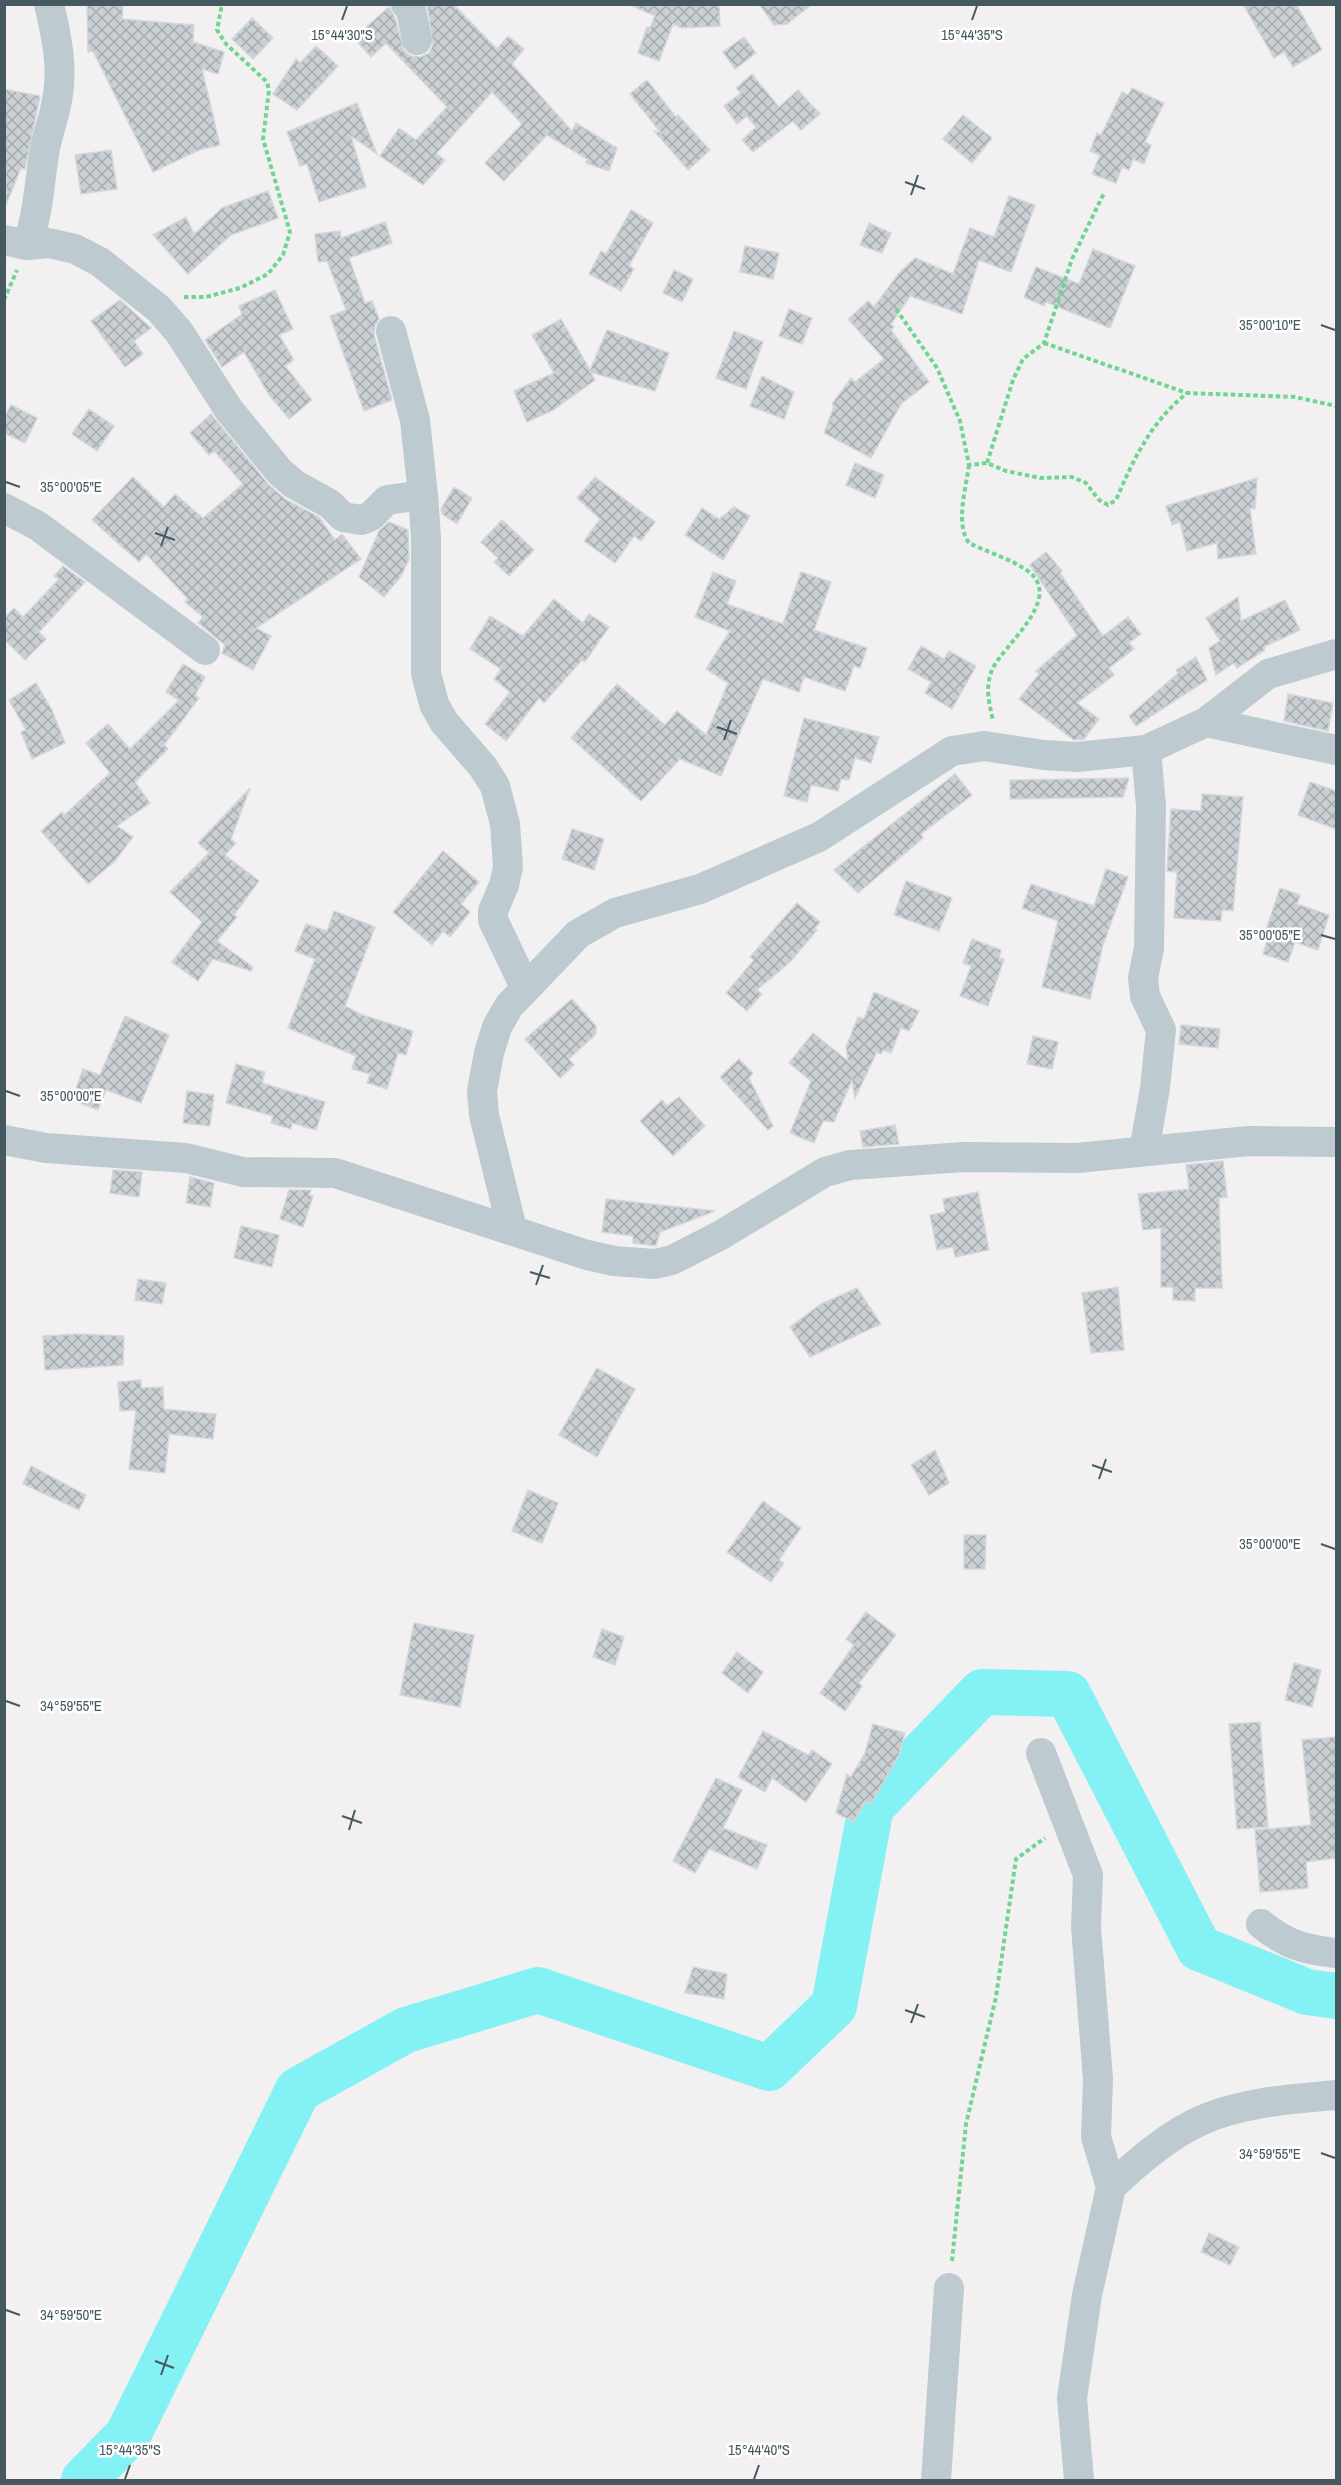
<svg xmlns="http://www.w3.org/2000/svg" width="1341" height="2485" font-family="'Archivo Narrow',sans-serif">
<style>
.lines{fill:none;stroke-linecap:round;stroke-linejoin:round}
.river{stroke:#84f2f5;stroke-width:46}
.building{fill:url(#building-cross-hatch);stroke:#d4d8dd;stroke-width:1.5}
.path{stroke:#6fd691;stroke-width:4;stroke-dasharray:4.5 3;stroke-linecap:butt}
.minor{stroke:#bdcbd1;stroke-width:30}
.ticks{fill:none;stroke:#465960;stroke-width:2}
.ticks-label{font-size:15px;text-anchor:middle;fill:#465960;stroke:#fff;stroke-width:5;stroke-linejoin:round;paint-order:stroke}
</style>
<defs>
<pattern id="building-cross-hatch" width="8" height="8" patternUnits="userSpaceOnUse" patternTransform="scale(1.5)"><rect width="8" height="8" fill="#cacfd3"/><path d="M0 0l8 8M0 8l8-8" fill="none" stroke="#a6abaf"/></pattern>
</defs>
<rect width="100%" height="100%" fill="#f3f0f1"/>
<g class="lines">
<path class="river" d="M84,2480l44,-45 170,-345 108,-60 132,-40 231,78 65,-62 37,-199 111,-115 86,2 131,254 108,44 29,4"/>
</g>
<g class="building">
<path d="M87,4h36l-1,15 72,6 -1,17 31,10 -6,22 -16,-5 18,76 -21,5 -46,22 -60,-121 -5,1z"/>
<path d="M427,4h26l44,45 11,-13 16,13 -12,15 60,67 4,-8 41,25 -8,23 -23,-8 1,-4 -40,-24 -43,46 -19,-18 37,-39 -30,-32 -56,62 9,6 -22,25 -43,-29 19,-28 17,12 31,-33 -61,-64 -15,14 -17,-19 35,-31 6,11 9,33 7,5 10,1 8,-4 4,-8z"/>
<path d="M628,4h91l1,22 -38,2 -9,-4 -14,37 -21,-8 9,-26 3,1 5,-12z"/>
<path d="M759,4h53l-25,20 -13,1z"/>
<path d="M1243,4h53l26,46 -29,17 -9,-15 -10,6z"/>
<path d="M252,18l21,20 -20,21 -21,-20z"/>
<path d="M744,37l12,16 -21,16 -12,-17z"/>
<path d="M316,46l22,20 -41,44 -24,-16 23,-35 4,4z"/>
<path d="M752,74l27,33 19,-17 22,24 -19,16 -8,-9 -40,31 -11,-12 14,-13 -9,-11 -10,8 -13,-18 17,-13 -5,-5z"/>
<path d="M647,80l29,37 2,-2 32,35 -22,20 -34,-39 7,2 -31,-39z"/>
<path d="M1132,88l32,15 -19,39 6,3 -7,19 -11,-5 -4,11 -7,-3 -6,16 -24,-9 8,-19 -10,-4 7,-18 4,2 21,-43 6,3z"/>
<path d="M4,89l36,7 -15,73 -4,-1 -15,37z"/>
<path d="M357,103l20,51 -26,-18 15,51 -47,15 -12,-38 -7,2 -13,-34z"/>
<path d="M963,115l29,23 -20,25 -29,-24z"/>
<path d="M111,150l6,39 -36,5 -6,-39z"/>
<path d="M268,191l10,27 -47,17 -43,39 -35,-39 33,-18 8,17 28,-26z"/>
<path d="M1009,196l26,9 -24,67 -32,-12 -17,54 -52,-18 -19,28 3,3 -3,3 38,52 -28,22 -30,54 -47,-25 10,-27 -2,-2 19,-26 4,4 29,-23 -36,-40 20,-18 6,6 25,-34 16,-15 38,16 17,-46 24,9z"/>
<path d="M631,210l22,13 -24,43 5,3 -13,22 -32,-17 12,-23 5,3z"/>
<path d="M385,222l7,21 -43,15 16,45 7,-2 7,18 -4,7 -1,9 18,65 -28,11 -34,-95 16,-6 -19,-49 -9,1 -3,-28 25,-3 1,7z"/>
<path d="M869,223l22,10 -9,20 -22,-8z"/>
<path d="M745,246l34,7 -6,26 -33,-7z"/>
<path d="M1093,249l42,17 -25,62 -64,-26 -2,4 -20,-9 12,-30 43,17z"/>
<path d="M674,270l19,9 -11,23 -19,-9z"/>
<path d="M275,290l18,39 -14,6 15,25 -9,6 27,34 -23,19 -20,-24 -25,-43 -22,15 -17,-27 37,-26 -3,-8z"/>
<path d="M120,300l31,28 -17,13 9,13 -18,13 -34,-46z"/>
<path d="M789,309l23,9 -10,26 -23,-8z"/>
<path d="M561,319l29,51 17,-40 62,23 -14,38 -65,-19 5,8 -42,30 -26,12 -13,-31 40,-18 -22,-38z"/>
<path d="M734,331l29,11 -17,47 -30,-11z"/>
<path d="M762,376l32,16 -10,27 -34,-13z"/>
<path d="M11,405l26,13 -12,25 -21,-10v-14z"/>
<path d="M89,409l25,17 -17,25 -25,-17z"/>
<path d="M211,414l58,71 16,14 34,18 16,23 7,-6 19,25 -105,69 15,8 -18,34 -31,-17 3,-8 -27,-22 5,-6 -18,-15 3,-3 -42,-45 -7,8 -47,-42 41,-43 31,30 11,-13 28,24 40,-34 -29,-33 -5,4 -19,-22z"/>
<path d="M855,463l29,12 -9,23 -29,-13z"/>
<path d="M595,477l60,45 -14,19 -7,-5 -19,27 -31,-22 16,-22 -23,-21z"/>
<path d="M1257,478l-2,31 -5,-1 6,46 -38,5 -1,-16 -30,8 -7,-29 -8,3 -6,-19z"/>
<path d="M454,487l18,11 -15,26 -15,-10 -1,-5z"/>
<path d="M734,507l16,9 -27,44 -38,-25 17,-27 17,11z"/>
<path d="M502,520l32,30 -25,26 -15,-14 4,-4 -17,-16z"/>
<path d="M389,522l19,8 1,29 -8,17 -17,21 -25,-20 20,-46z"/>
<path d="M1046,552l16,19 -2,2 43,63 25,-19 13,17 -12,9 5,6 -25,19 5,7 -37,28 22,16 -15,20 -10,1 -55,-41 20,-25 -3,-3 41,-36 -47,-70z"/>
<path d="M63,566l22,16 -46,50 7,7 -21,21 -21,-21v-20l10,-11 9,9 36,-38 -5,-3z"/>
<path d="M713,572l23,9 -9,23 56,20 18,-52 30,10 -17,48 53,18 -7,20 -6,-2 -9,25 -41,-14 -5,15 -36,-13 -42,97 -41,-17 -39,42 -70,-63 46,-54 48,41 12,-14 29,24 22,-52 -22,-14 24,-38 -35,-14z"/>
<path d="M1238,597l3,24 44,-21 15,30 -36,17 1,3 -28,18 -3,-5 -18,12 -7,-27 11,-7 -14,-23z"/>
<path d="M554,599l29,24 6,-9 20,13 -24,35 -3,-2 -38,43 -5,-5 -33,43 -21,-17 25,-32 -16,-13 7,-10 -31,-20 20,-33 33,20z"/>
<path d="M921,646l23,13 5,-8 27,15 -24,43 -27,-16 6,-11 -23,-13z"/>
<path d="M1196,657l11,23 -71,46 -7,-10 49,-43 -2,-3z"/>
<path d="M183,664l22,13 -10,18 4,3 -35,47 4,4 -33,33 15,21 -33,23 16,11 -18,24 -27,23 -47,-53 21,-19 2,3 46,-42 -24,-30 22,-19 22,25 49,-49 -13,-8z"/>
<path d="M36,683l16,27 13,33 -33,16 -11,-27 5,-2 -17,-30z"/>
<path d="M1288,694l45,9 -5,28 -44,-10z"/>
<path d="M804,718l75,19 -8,26 -16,-5 -6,22 -8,-1 -3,12 -27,-6 -4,17 -23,-6z"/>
<path d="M955,774l17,21 -51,39 2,4 -65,55 -24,-23z"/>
<path d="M1129,778l-6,19 -113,2v-19z"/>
<path d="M1310,782l26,9v38l-38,-14z"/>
<path d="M250,788l-19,51 5,4 -11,12 34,26 -25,34 3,2 -20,24 36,26 -2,4 -38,-12 -15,22 -26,-19 30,-40 -32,-30 39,-39 -11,-10z"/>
<path d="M1202,794l41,3 -10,114 -11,-1 -1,11 -47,-3 3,-46 -10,-1 4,-62 30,2z"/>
<path d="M572,829l32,10 -10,31 -32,-11z"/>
<path d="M443,851l36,31 -18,22 9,8 -20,25 -7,-6 -11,14 -39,-33z"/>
<path d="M1106,869l22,8 -25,68 -13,54 -48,-12 16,-66 -36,-13 9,-24 63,22z"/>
<path d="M906,881l46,17 -13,33 -45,-16z"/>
<path d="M1280,888l20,7 -3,9 32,11 -11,35 -23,-8 -7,20 -25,-8 6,-20 -4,-1z"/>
<path d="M797,903l23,19 -5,6 2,2 -26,31 -34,29 5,4 -15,17 -21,-18 28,-33 -4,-3z"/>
<path d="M334,911l41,16 -30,79 15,8 53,17 -7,24 -8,-2 -11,36 -20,-6 3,-9 -18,-5 4,-13 -68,-28 27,-69 -20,-8 11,-27 21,7z"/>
<path d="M972,939l29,11 -2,8 5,1 -16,47 -28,-10 11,-30 -8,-3z"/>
<path d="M874,992l45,19 -10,20 -8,-3 -10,25 -8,-3 -2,4 -4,-2 -22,46 -3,-18 -18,42 -11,-1 -9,22 -24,-10 21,-52 -22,-18 24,-30 35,28 -2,-14 12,-30 6,2z"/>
<path d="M572,999l24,27v8l-27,25 5,6 -14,13 -35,-39z"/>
<path d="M125,1016l44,19 -28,68 -35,-13 -8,20 -26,-10 11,-31 17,6z"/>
<path d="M1181,1025l39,4 -2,19 -39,-4z"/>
<path d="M1033,1036l25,6 -6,27 -25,-5z"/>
<path d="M739,1059l14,14 -4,5 24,48 -5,4 -48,-53z"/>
<path d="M236,1064l29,8 -3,11 63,19 -9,28 -24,-7 -1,6 -20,-6 2,-7 -47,-13z"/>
<path d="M187,1091l27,4 -4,31 -27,-3z"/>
<path d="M679,1097l26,29 -32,30 -33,-35 22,-21 5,6z"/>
<path d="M895,1125l4,19 -36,3 -3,-16z"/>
<path d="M1223,1161l4,36 -8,1 3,90h-27v13l-22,-1v-13h-12v-59l-18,2 -5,-36 51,-5 -3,-24z"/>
<path d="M113,1170l29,2 -3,25 -29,-4z"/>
<path d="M190,1177l24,6 -4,24 -24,-4z"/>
<path d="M289,1190h22l-2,5 4,1 -10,31 -23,-8z"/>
<path d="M978,1192l11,58 -34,7 -2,-10 -16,3 -7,-35 15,-3 -2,-13z"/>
<path d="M606,1199l109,12 -55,21 -4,14 -23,-3v-7l-31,-4z"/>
<path d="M241,1226l38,9 -7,32 -38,-9z"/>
<path d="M138,1279l28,4 -4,21 -27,-4z"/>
<path d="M1118,1287l6,63 -33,3 -9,-60z"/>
<path d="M857,1288l24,36 -71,33 -20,-30 31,-23z"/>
<path d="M78,1334l46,2 -1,29 -78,5 -2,-34z"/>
<path d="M597,1368l38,21 -38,68 -38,-22z"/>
<path d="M141,1380v8l22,-1 1,22 52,5 -3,25 -44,-5 -4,39 -36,-4 7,-59 -16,1 -2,-29z"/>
<path d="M935,1450l14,33 -20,12 -18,-30z"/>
<path d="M31,1466l55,29 -7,15 -56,-26z"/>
<path d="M528,1490l30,13 -16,40 -30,-12z"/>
<path d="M763,1501l38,27 -22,32 5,3 -13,19 -44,-30z"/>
<path d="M964,1535h22l-1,34h-21z"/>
<path d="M866,1612l30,23 -37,48 3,3 -17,25 -25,-18 34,-48 -8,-6z"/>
<path d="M414,1623l60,12 -14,72 -60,-12z"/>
<path d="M602,1629l22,8 -9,28 -22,-8z"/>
<path d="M737,1652l26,20 -15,21 -26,-20z"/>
<path d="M1294,1663l27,7 -9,37 -27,-7z"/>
<path d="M1260,1722l8,105 -31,2 -8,-105z"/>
<path d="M873,1724l32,9 -6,22 -28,49 -6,-3 -11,21 -18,-9 11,-39 4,3 14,-24z"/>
<path d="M763,1731l45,24 4,-5 20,14 -26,38 -34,-24 -7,14 -27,-15z"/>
<path d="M1336,1737v121l-30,4 2,26 -48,4 -5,-62 56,-5 -9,-85z"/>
<path d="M716,1778l26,12 -19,38 44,17 -10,24 -48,-20 -14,24 -22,-12z"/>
<path d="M693,1967l34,7 -3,25 -39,-6z"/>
<path d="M1209,2233l30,14 -9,18 -29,-13z"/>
</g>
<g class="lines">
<g class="path">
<path d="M184,297h22l34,-9 28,-14 15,-19 7,-23 -27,-93 6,-49 -2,-8 -41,-38 -9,-14 5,-26"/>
<path d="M4,300l13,-30"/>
<path d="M896,309l41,59 23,53 9,44 18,-2 19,8 34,7 32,-1 14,6 13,17 9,5 8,-5c18,-42 35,-78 71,-107l108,4 41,9"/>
<path d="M1044,343l143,50"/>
<path d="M987,463l26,-83 10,-21 21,-16 28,-84 32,-66"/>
<path d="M969,465c-3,23 -14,59 0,78 18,9 42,16 59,28 37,28 -26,75 -36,99 -7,17 -3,33 1,50"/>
<path d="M952,2261l14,-137 30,-127 20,-138 29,-21"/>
</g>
<g class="minor">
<path d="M406,4l5,6 6,30"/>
<path d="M4,240l23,5 22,-2 26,6 25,13 59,47 20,23 50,78 51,62 14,12 36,20 13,13 18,3 10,-4 16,-16 36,-5"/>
<path d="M27,245c11,-29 12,-59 17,-90 2,-17 9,-33 12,-50 8,-34 1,-67 -7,-101"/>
<path d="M391,331l24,89 8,75 3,42v136l8,31 10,18 39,45 12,19 10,38 3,43 -4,18 -11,26v9l32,67"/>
<path d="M4,508l34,18 167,124"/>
<path d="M1206,722l130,28"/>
<path d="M4,1140l42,8 140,10 57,14 92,1 252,82 27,6 41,3 17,-4 49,-25 104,-63 25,-7 114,-8 113,1 172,-17 87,1"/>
<path d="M1144,1151l11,-63 6,-58 -16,-34 -2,-18 6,-30 2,-142 -5,-56"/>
<path d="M512,1229l-28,-114 -2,-24 7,-38 8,-26 12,-21 69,-72 37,-21 85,-24 119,-52 133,-86 32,-5 60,9 33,2 69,-7 60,-28 62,-48 68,-20"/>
<path d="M1041,1753l47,122 -2,52 12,152 -2,58 15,50 -24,108 -15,103 7,82"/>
<path d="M1261,1924c24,20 44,26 75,29"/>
<path d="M1111,2187c26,-25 56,-51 89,-66 41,-19 93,-22 136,-26"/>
<path d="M936,2480l13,-192"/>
</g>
</g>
<path class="ticks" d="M342,20l5,-14M972,20l5,-14M905,182l20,7M911,195l7,-20M1321,325l14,5M6,482l14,5M155,533l20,7M161,546l7,-19M717,727l20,7M724,740l7,-20M1321,935l14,4M6,1091l14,5M530,1272l20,6M536,1285l7,-20M1092,1465l20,7M1099,1479l7,-20M1321,1544l14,5M6,1701l14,5M342,1816l20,7M349,1830l6,-20M905,2010l20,7M911,2023l7,-19M1321,2153l14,5M6,2310l14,5M155,2361l19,7M161,2375l7,-20M125,2479l5,-14M754,2479l5,-14"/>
<g class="ticks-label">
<text x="342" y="40">15°44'30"S</text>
<text x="972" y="40">15°44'35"S</text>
<text x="1270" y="330">35°00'10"E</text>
<text x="71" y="492">35°00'05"E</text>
<text x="1270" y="940">35°00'05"E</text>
<text x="71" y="1101">35°00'00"E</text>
<text x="1270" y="1549">35°00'00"E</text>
<text x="71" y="1711">34°59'55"E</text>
<text x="1270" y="2159">34°59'55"E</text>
<text x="71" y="2320">34°59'50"E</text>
<text x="130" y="2455">15°44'35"S</text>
<text x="759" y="2455">15°44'40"S</text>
</g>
<rect width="1341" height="2485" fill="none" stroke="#465960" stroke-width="12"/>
</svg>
